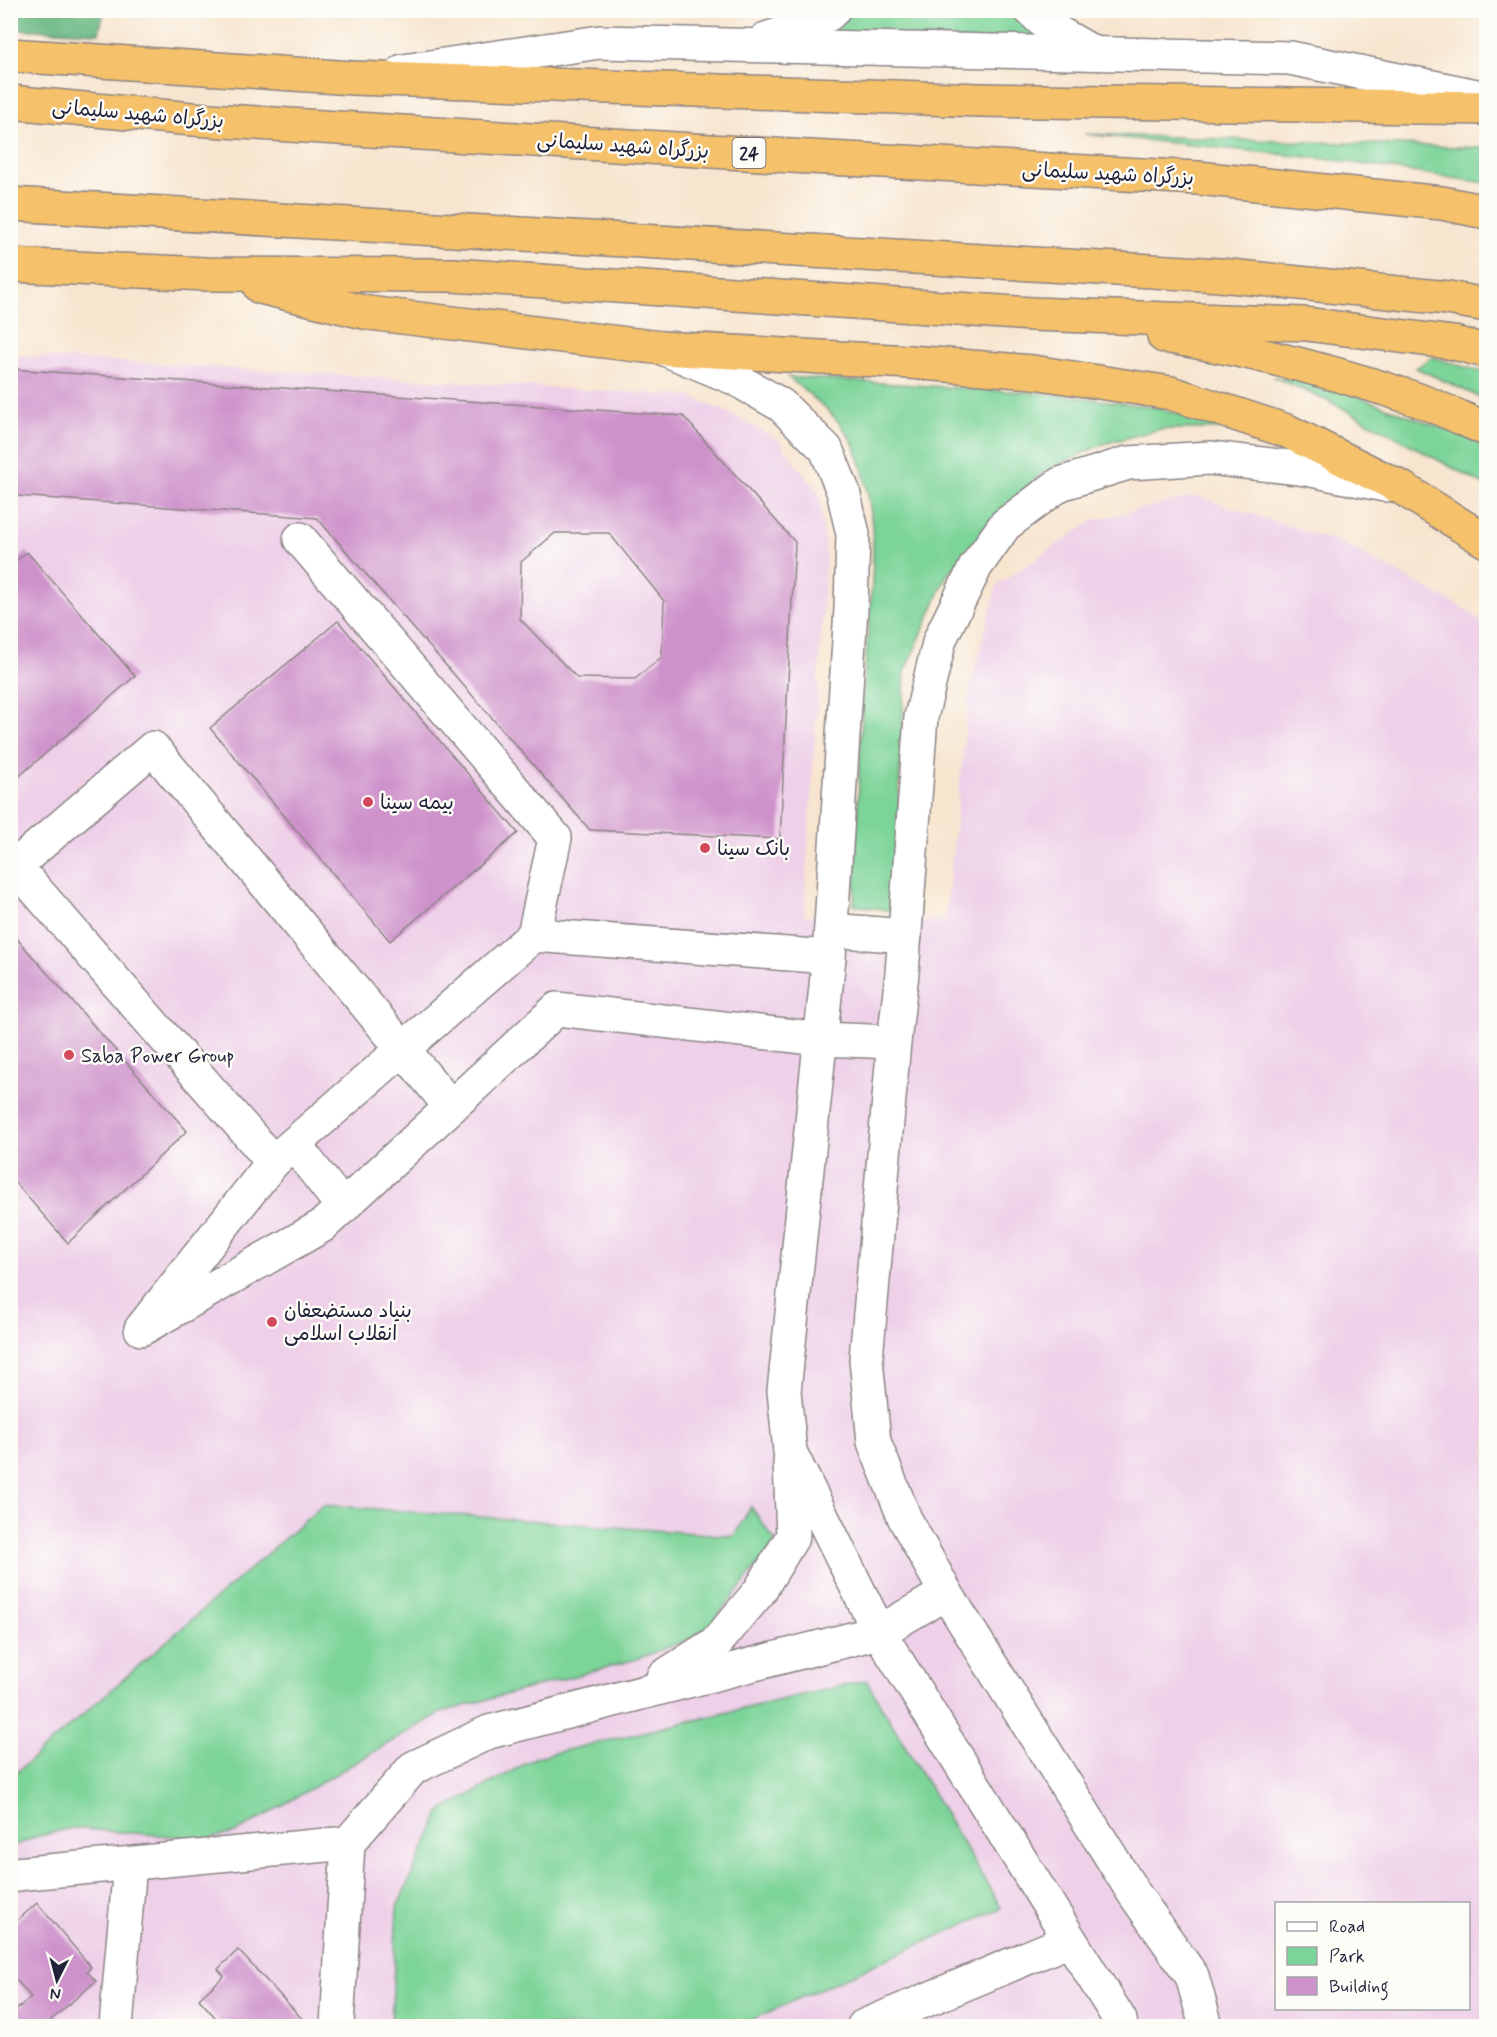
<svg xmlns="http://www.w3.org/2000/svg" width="1497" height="2037" font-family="Mynerve,'Playpen Sans Arabic',sans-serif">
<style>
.built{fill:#eed0e8;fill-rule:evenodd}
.green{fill:#7dd499;stroke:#507b6a;stroke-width:1.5}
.forest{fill:#66b681;stroke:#446c5e;stroke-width:1.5}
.building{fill:#ce92ca;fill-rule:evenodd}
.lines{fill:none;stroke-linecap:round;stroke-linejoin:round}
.minor-casing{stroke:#8c8485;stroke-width:36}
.highway-casing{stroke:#8c8485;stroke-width:36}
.minor{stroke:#fff;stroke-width:33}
.highway{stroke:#f5c16b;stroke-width:33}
.poi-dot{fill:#d1495b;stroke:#fdfcf7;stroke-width:2}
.labels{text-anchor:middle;stroke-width:5;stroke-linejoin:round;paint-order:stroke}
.shield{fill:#fdfcf7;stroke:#646373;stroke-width:1.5}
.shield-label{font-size:18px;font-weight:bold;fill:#22223b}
.street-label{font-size:20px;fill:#22223b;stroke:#fdfcf7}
.poi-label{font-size:20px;fill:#22223b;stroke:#fdfcf7;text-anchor:start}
</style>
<rect width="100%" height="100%" fill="#fdfcf7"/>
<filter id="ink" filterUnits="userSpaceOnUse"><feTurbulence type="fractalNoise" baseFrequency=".0167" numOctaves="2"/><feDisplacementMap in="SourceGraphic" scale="12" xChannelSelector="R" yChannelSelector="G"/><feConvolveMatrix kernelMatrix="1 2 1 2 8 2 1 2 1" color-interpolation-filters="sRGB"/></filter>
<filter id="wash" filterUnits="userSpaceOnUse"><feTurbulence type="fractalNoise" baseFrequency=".008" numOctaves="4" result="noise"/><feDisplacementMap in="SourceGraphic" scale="24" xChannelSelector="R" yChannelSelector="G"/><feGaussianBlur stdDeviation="1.35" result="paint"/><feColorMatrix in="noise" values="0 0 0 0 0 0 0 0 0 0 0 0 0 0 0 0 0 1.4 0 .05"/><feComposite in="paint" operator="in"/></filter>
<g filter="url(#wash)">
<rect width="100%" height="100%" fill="#f7e5cf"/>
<path class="built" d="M10,355l679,41 40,17 49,27 41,53 7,61 -22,362 141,5 25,-234 27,-102 97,-65 102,-24 146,47 130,70 14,16v1397h-1475zM1276,1904h192v104h-192z"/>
<g class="green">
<path d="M853,11h153l46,33 -225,-10z"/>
<path d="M1084,134l402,14v35l-159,-24z"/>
<path d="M1432,357l54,16v27l-70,-32z"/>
<path d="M788,377l265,17 101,13 73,22h-66l-58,15 -59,27 -51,48 -47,58 -41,95 -12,239 -39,-6c3,-70 5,-140 9,-210 5,-82 23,-167 -7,-245 -13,-32 -43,-52 -68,-73z"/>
<path d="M1274,377l46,5 166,63v41l-147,-80z"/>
<path d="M323,1505l411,31 17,-29 25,35 -63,80 -21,16 -55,21 -195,53 -207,121 -29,6 -135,-11 -36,9 -24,10 -1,-69z"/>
<path d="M866,1680l135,228 -264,118h-346l6,-119 44,-96 96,-54z"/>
</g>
<path class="forest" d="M10,11l1,-1 93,1 -5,22 -88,-4z"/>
<g id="blocks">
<g class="building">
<path d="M10,369l673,47 112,126 -15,297 -190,-9 -273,-312 -299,-22 -8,6zM555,533h54l55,68 -2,56 -27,22 -58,-1 -57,-59 1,-57z"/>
<path d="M27,552l108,124 -125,108v-218z"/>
<path d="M338,621l180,212 -128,108 -180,-213z"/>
<path d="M10,931l177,200 -119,112 -58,-66z"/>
<path d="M37,1903l54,64 -4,5 9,9 -45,39 6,6h-47v-11l21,-18 -21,-24v-46z"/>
<path d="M238,1950l68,73 -4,3h-79l-24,-27 25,-23 -6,-7z"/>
</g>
</g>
</g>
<g filter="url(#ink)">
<use href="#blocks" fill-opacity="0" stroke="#8c8485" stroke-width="1.5"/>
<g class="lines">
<defs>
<g id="minor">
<path d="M1031,10l19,18 42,24"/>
<path d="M766,39l26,-9 37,-16 4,-4"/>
<path d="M403,71l197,-29 690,16 196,40"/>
<path d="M667,350l67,28 47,27 45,44 17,42 10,43 -2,75 -22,348 -45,434 6,61 89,180 241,388 1,6"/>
<path d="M300,539l255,299 -21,97"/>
<path d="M831,930l74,6"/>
<path d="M829,957l-295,-22 -261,227 -132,167 181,-103 235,-217 264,30 73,3"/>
<path d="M294,1144l49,63"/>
<path d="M273,1162l-258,-296 138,-118 298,359"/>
<path d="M663,1677l53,-34 43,-51 34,-56 -3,-74"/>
<path d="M10,1877l6,-3 332,-31"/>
<path d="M116,2026l14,-162"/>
<path d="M337,2026l11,-183 65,-75 76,-36 390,-100 67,-39"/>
<path d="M864,2026l206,-86"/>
<path d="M1206,2026l-14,-50 -59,-84 -187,-299 -41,-74 -31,-77 -8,-83 28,-317 8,-69 19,-256 19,-78 36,-73 29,-41 55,-41 68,-21 82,-5 97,11 78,16"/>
</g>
<g id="highway">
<path d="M10,55l343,23 627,22 506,8"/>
<path d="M10,102l182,17 599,37 407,22 244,25 44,9"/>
<path d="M10,204l1210,71 228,23 38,7"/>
<path d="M10,265l196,9 246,1 580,39 274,10 148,19 32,8"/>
<path d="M260,287l108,26 294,35 248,14 123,10 138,21 116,38 115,57 84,53"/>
<path d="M1164,336c83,14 165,34 246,61 26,9 51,21 76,32"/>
</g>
</defs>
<use href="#minor" class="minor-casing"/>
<use href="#highway" class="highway-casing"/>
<use href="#minor" class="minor"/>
<use href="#highway" class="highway"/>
</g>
</g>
<g class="poi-dot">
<circle cx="368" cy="802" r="6"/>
<circle cx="705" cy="848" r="6"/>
<circle cx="69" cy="1055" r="6"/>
<circle cx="272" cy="1322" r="6"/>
</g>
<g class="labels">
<rect class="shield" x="732.5" y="138" width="33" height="30" rx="4.5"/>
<g class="shield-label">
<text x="749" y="159">24</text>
</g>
<g class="street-label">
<text transform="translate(138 113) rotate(5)" y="7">بزرگراه شهید سلیمانی</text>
<text transform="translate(623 145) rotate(4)" y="7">بزرگراه شهید سلیمانی</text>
<text transform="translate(1108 173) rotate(3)" y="7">بزرگراه شهید سلیمانی</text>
</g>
<g class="poi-label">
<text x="380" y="809">بیمه سینا</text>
<text x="717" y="855">بانک سینا</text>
<text x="81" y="1062">Saba Power Group</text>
<text x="284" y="1317">بنیاد مستضعفان<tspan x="284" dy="23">انقلاب اسلامی</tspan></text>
</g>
</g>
<rect width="1497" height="2037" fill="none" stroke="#fdfcf7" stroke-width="36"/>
<rect x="1275" y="1902" width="195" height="108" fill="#fdfcf7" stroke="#a5a5ac" stroke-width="1.5"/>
<rect x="1287" y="1922" width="30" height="9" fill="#ffffff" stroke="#a5a5ac" stroke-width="1.5"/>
<text x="1329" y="1932" font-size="18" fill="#22223b">Road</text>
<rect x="1287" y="1947" width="30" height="18" fill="#7dd499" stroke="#a5a5ac" stroke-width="1.5"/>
<text x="1329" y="1962" font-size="18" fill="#22223b">Park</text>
<rect x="1287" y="1977" width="30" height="18" fill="#ce92ca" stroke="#a5a5ac" stroke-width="1.5"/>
<text x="1329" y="1992" font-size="18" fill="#22223b">Building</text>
<g transform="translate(57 1980) rotate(186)" stroke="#fdfcf7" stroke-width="4.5" paint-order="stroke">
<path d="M0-4.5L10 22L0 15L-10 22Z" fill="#22223b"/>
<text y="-9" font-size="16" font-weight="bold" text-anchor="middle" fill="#22223b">N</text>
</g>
</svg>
